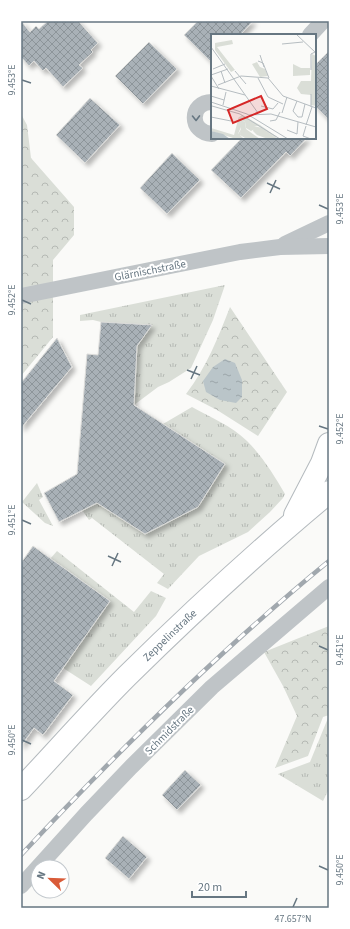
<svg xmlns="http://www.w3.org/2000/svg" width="350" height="929" font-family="'Source Sans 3',sans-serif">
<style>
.grass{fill:url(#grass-tufts)}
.forest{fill:url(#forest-crowns)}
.water{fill:url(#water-ripples)}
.building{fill:url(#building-cross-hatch);stroke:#dcdcda;filter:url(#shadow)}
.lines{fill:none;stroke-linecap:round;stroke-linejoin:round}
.secondary-casing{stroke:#b4babe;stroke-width:24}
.minor{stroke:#bfc4c7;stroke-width:16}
.secondary{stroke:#fff;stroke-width:22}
.rail-casing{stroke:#a1a8ae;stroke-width:4.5}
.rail{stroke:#fff;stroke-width:3;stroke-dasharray:9;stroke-linecap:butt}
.oneway{stroke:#667681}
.ticks{fill:none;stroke:#667681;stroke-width:1.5}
.labels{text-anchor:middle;stroke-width:4;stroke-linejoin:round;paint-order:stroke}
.street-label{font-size:11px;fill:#667681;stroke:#fff}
.inset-road{fill:none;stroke:#b6bdc1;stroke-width:1}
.view{fill:#d62828;fill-opacity:0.15;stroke:#d62828;stroke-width:2}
.inset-edge{fill:none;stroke:#667681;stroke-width:2}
.neatline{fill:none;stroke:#667681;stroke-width:1.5}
.ticks-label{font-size:10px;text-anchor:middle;fill:#667681}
</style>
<defs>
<pattern id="grass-tufts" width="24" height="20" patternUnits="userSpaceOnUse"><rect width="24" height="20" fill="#daded7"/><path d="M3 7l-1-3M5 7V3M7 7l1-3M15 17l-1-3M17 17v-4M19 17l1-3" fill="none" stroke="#b5b9b4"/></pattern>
<pattern id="forest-crowns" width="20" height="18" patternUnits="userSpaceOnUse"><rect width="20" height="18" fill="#daded7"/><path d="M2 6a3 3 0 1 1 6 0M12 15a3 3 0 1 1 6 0" fill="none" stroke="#b5b9b4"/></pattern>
<pattern id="water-ripples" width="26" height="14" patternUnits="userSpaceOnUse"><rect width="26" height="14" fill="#bac5c9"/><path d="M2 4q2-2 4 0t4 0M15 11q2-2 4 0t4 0" fill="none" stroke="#9ba5a9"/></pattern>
<pattern id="building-cross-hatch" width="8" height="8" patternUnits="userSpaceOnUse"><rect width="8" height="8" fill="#a9b1b7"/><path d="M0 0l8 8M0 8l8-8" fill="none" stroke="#8d959a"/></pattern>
<filter id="shadow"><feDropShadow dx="3.5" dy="3.5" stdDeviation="2" flood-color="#0004"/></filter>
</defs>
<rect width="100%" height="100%" fill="#fafaf8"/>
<g class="grass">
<path d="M225,285l-12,35 -22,48 -22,14 -11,5 -24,18 3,-59 14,-21 -50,-3 -8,-2 -13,1v-6z"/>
<path d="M192,407c18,10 40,19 55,34 15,15 27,34 38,53l-2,4 -13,14 -22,20 -49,24 -31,33 -11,-6 7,-9 -72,-56 -3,2 -7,-10 15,-7 101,4 27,-43 -62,-40z"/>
<path d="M37,483l6,14 -4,3 14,26 -8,-3 -23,-21z"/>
<path d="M57,551l77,61 17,-21 15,7 -10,18 -65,70 -28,-18 47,-67 -60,-42z"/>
<path d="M328,718l1,71 -6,12 -45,-27 32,-12z"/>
</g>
<g class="forest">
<path d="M21,114l6,11 4,33 43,49v28l-21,25v77l-32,39z"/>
<path d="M230,307l57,85 -29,44 -41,-26 -31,-16c20,-26 32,-56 44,-87z"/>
<path d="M329,626v89l-6,2 -15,39 -33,12 22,-52 -14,-30 -19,-34z"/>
</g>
<path class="water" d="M225,359l10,4 7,17v17l-6,6 -16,-3 -14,-8 -3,-11 10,-14z"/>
<g class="building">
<path d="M21,21l9,11 6,-6 3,3 9,-8h30l20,22 -7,7 2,2 -14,13 4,3 -20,19 -17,-19 -3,3 -9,-10 -5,5 -8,-9z"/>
<path d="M198,21h55l-13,14h-28v28l-28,-28z"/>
<path d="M149,42l28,27 -34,35 -28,-28z"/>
<path d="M329,51v69l-14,-14v-41z"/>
<path d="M90,98l30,27 -35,38 -29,-28z"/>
<path d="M242,138h65l-17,18 -4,-4 -45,46 -30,-28z"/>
<path d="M172,153l28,27 -33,34 -27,-26z"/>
<path d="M101,322l51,3 -15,21 -3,59 91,59 -27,43 -53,27 -48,-31 -38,19 -15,-29 33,-19 10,-120 11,1z"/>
<path d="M57,338l15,29 -51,61v-45z"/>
<path d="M33,546l77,55 -56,80 19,14 -30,40 -9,-7 -13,18v-183z"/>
<path d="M185,770l16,15 -24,25 -15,-15z"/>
<path d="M123,836l24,21 -18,22 -24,-21z"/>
</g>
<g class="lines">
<defs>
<g id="secondary">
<path d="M295,515l27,-52 7,-19"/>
<path id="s1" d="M21,789c35,-37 69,-76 106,-113 65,-64 132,-126 202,-184"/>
</g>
</defs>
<use href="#secondary" class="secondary-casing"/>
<g class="minor">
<path d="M310,35l13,-14"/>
<path d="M212,102c-23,0 -23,31 0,32"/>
<path d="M285,244l44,-21"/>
<path d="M21,296l219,-44 40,-5 49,-1"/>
<path d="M21,886l65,-72 45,-47 81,-80 117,-100"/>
</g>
<use href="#secondary" class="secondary"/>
<defs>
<path id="rail" d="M21,855c97,-104 198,-204 308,-294"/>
</defs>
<use href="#rail" class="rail-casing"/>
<use href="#rail" class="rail"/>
</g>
<defs><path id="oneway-chevron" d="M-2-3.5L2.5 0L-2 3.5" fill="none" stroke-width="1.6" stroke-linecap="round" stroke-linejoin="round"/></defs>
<use class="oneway" href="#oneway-chevron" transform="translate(196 118) rotate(89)"/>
<path class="ticks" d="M22,80l9,3M267,183l13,6M270,193l6,-13M319,205l9,4M22,300l9,4M187,370l13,5M191,379l6,-13M319,426l9,3M22,520l9,4M108,556l13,6M112,566l6,-13M319,646l9,4M22,740l9,4M319,866l9,4M293,907l4,-9"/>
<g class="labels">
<g class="street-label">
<text transform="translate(150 270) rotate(-11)" y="4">Glärnischstraße</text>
<text dy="4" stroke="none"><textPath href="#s1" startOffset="214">Zeppelinstraße</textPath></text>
<text transform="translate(169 730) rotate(-45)" y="4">Schmidstraße</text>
</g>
</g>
<g transform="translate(211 34)">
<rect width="105" height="105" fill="#fafaf8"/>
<path d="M21,6l1,4 -16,3 18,23 -4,2 -16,-22v-7zM46,28l3,5 5,2 3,7 -8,1 -8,-13zM27,84l7,4 1,7 14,10 -15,-1 -5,-3 1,-8 -3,7zM43,92l8,2 14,10 -8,1 -11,-4 -4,-4z" fill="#daded7"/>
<path d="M82,30l8,4h9v7l-17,1zM31,81l18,10 17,12 -3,2 2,-1 -18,-12h-4l1,3 -4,2 -5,-3 -1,-6 -7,-4zM27,86v14l4,-6 -2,7 4,4 -11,-1 -22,-7v-3l23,7z" fill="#daded7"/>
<path d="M101,20l4,2v50l-5,-1v-10l-10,-1 -4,-6 4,-7h10z" fill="#daded7"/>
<path d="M0,97l12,3 7,5h-19z" fill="#bac5c9"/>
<path class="inset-road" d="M85,0l20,19M71,10l21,-2M0,13l47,66M49,21l4,12M47,27l5,2 6,15M2,35l12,-5M100,36v-16l4,-2M10,37l4,12M24,37l11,13M0,41l17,-6M0,42l8,13M47,44l10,19 15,7M7,51l23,-9 27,2 15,18 33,12M0,52l34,9M100,60v13M0,62l13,4M86,67l-4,10 5,6h4l3,-13M0,68l36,12 41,25M12,71l3,-13M1,72l28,8 40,25M50,72l12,3 5,-6M71,79l5,-16M38,81l22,-1 45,13M0,83l20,4M59,87l6,-1 4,-8M95,91l6,-18M95,92l-3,10 8,3M76,96l10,4 1,-12"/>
<path class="view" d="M50,62l6,13 -34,14 -5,-13z"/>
<rect width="105" height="105" class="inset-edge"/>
</g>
<rect width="350" height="929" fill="none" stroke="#ffffff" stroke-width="44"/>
<g transform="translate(50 879) rotate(293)"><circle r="19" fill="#ffffff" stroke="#c2c8cd"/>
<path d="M0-3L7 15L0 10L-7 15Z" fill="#d95b38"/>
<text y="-6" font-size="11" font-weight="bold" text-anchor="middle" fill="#667681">N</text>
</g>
<path d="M192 891v6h54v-6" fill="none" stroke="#667681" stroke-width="2"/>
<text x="198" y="891" font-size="12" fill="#667681" stroke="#ffffff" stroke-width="3" paint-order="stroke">20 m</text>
<rect x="22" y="22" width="306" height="885" class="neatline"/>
<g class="ticks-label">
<text transform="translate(11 80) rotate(-90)" y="4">9.453°E</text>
<text transform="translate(339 209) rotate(-90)" y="4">9.453°E</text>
<text transform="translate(11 300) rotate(-90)" y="4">9.452°E</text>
<text transform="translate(339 429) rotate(-90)" y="4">9.452°E</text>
<text transform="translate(11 520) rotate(-90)" y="4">9.451°E</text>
<text transform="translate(339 650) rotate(-90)" y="4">9.451°E</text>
<text transform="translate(11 740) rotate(-90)" y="4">9.450°E</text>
<text transform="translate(339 870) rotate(-90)" y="4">9.450°E</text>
<text x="293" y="922">47.657°N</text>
</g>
</svg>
